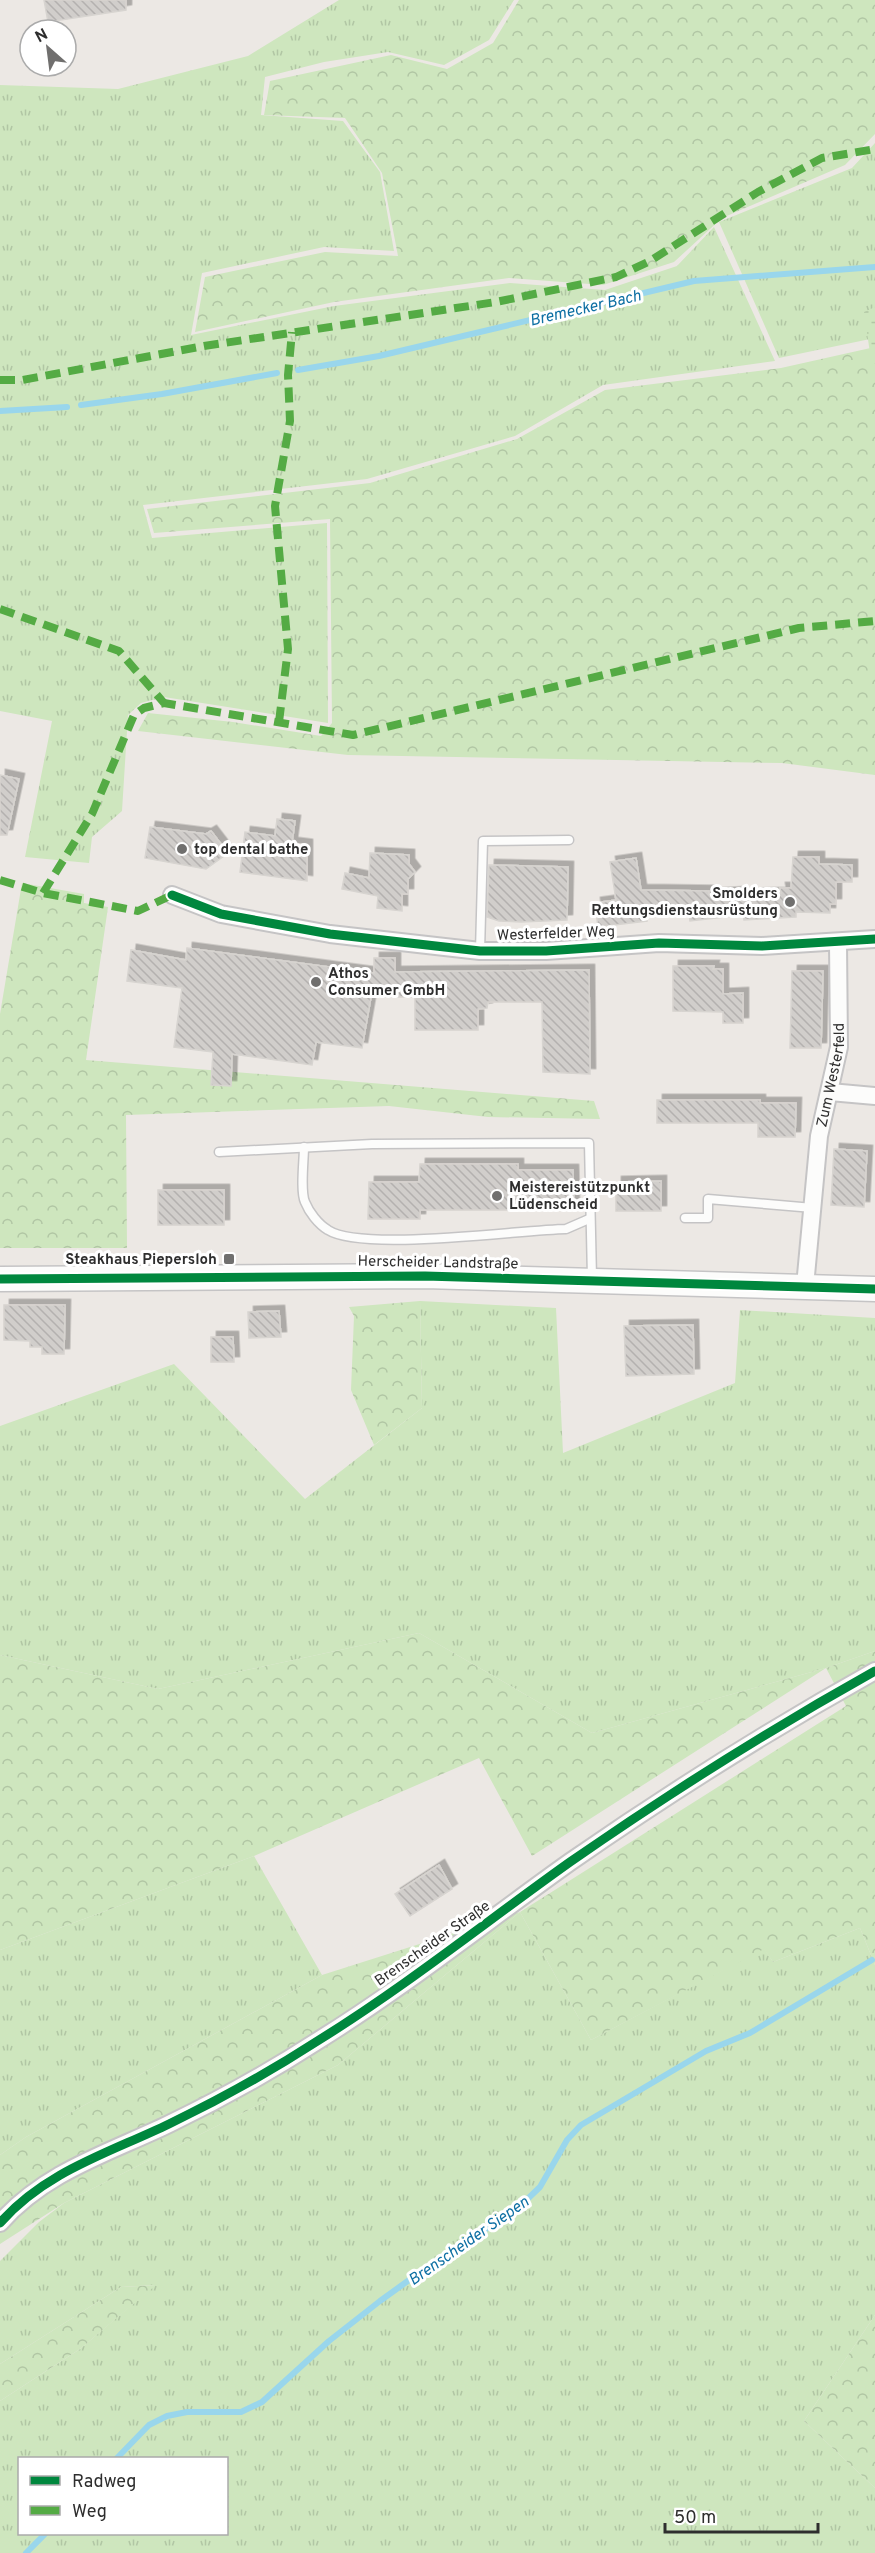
<svg xmlns="http://www.w3.org/2000/svg" width="875" height="2553" font-family="Overpass,sans-serif">
<style>
.grass{fill:url(#grass-tufts);fill-rule:evenodd}
.forest{fill:url(#forest-crowns)}
.wetland{fill:url(#wetland-marsh)}
.lines{fill:none;stroke-linecap:round;stroke-linejoin:round}
.stream{stroke:#99d6ec;stroke-width:6}
.building{fill:url(#building-back-hatch);stroke:#d7d4d0;stroke-width:1.5;filter:url(#shadow)}
.lane-casing{stroke:#c5c4c5;stroke-width:11}
.street-casing{stroke:#c5c4c5;stroke-width:20}
.secondary-casing{stroke:#c5c4c5;stroke-width:27}
.lane{stroke:#fcfcfb;stroke-width:8}
.street{stroke:#fcfcfb;stroke-width:16}
.secondary{stroke:#fcfcfb;stroke-width:24}
.quiet{stroke:#54ab44;stroke-width:8;stroke-dasharray:15 8;stroke-linecap:butt}
.cycleway-casing{stroke:#fff;stroke-width:13}
.cycleway{stroke:#00873e;stroke-width:9}
.poi-dot{fill:#706f6e;stroke:#fff;stroke-width:2}
.labels{text-anchor:middle;stroke-width:6;stroke-linejoin:round;paint-order:stroke}
.poi-label{font-size:15px;font-weight:bold;fill:#2e2e2e;stroke:#fff;text-anchor:start}
.street-label{font-size:15px;fill:#2e2e2e;stroke:#fff}
.water-label{font-size:16px;font-style:italic;fill:#0d6fa3;stroke:#fff}
</style>
<defs>
<pattern id="grass-tufts" width="24" height="20" patternUnits="userSpaceOnUse" patternTransform="scale(1.5)"><rect width="24" height="20" fill="#cee6be"/><path d="M3 7l-1-3M5 7V3M7 7l1-3M15 17l-1-3M17 17v-4M19 17l1-3" fill="none" stroke="#b1c6a4"/></pattern>
<pattern id="forest-crowns" width="20" height="18" patternUnits="userSpaceOnUse" patternTransform="scale(1.5)"><rect width="20" height="18" fill="#cee6be"/><path d="M2 6a3 3 0 1 1 6 0M12 15a3 3 0 1 1 6 0" fill="none" stroke="#b1c6a4"/></pattern>
<pattern id="wetland-marsh" width="20" height="14" patternUnits="userSpaceOnUse" patternTransform="scale(1.5)"><rect width="20" height="14" fill="#cee6be"/><path d="M1 5h8M5 5V1M11 12h8M15 12V8" fill="none" stroke="#b1c6a4"/></pattern>
<pattern id="building-back-hatch" width="6" height="6" patternUnits="userSpaceOnUse" patternTransform="scale(1.5)"><rect width="6" height="6" fill="#d1cecb"/><path d="M-1 5l2 2M0 0l6 6M5-1l2 2" fill="none" stroke="#b4b1af"/></pattern>
<filter id="shadow"><feDropShadow dx="5.5" dy="-5.5" stdDeviation="0" flood-color="#0004"/></filter>
</defs>
<rect width="100%" height="100%" fill="#ece8e4"/>
<g class="grass">
<path d="M339,0h175l-25,40 -45,25 -56,-13 -64,10 -59,15 -4,38 82,6 37,51 14,79 -70,-4 -122,26 -11,62 143,-29 176,-23 95,7 72,-24 37,-39 61,134 -172,24 -88,51 -148,43 -224,26 9,33 175,-15 1,200 -164,-26 -23,6 -13,12 -6,96 -30,26 -3,26 -64,-6 27,-136 -52,-10v-626l118,4 130,-33z"/>
<path d="M875,143v195l-96,20 -60,-136 133,-54z"/>
<path d="M420,1301l136,7 7,145 172,-70 5,-73 135,8v333l-49,17 -234,65 -173,-100 -261,56 -158,-34v-229l174,-62 131,135 117,-91z"/>
<path d="M254,1856l68,119 -296,162 -26,18v-205z"/>
<path d="M520,1912l71,128 173,-92 9,14 87,-34 15,37v350l-71,106 71,67v65h-875v-152l80,-52 75,-64 -34,2 -121,77v-103l39,-39 25,-19 274,-138zM20,2458h206v76h-206z"/>
</g>
<g class="forest">
<path d="M519,0h356v134l-30,31 -123,53 -48,44 -71,23 -94,-7 -175,24 -139,30 10,-55 120,-25 73,4 -16,-83 -37,-55 -81,-3 6,-34 121,-26 56,14 46,-26z"/>
<path d="M875,347v428l-93,-12 -434,-8 -210,-24 10,-18 85,9 88,14 11,-13 -2,-204 -176,14 -7,-24 223,-26 147,-44 88,-49 176,-22z"/>
<path d="M22,883l62,11v9l24,4 -22,153 508,41 6,18 -112,-2 -99,-11 -263,9 1,133h-127v-234z"/>
<path d="M420,1301l2,107 -48,37 -23,-55 3,-74 -5,-9z"/>
<path d="M419,1633l173,100 234,-65 49,-17v314l-15,-37 -87,34 -9,-13 -173,91 -71,-128 -182,153 -274,138 -64,41v-89l26,-18 296,-162 198,-63 326,-206 -20,-38 -294,188 -53,-98 -225,98 -254,94v-295l158,34z"/>
<path d="M156,2285l-76,64 -80,52v-37l121,-77z"/>
<path d="M875,2315v173l-71,-67z"/>
</g>
<path class="wetland" d="M875,307v57l-4,-4 -7,-48z"/>
<g class="lines">
<g class="stream">
<path d="M298,370l81,-14 315,-75 181,-14"/>
<path d="M81,405l81,-11 115,-21"/>
<path d="M0,411l67,-4"/>
<path d="M117,2458l32,-33 18,-9 20,-4h54l21,-10 67,-61 51,-40 54,-39 82,-52 24,-23 27,-47 14,-15 125,-74 44,-18 122,-73"/>
<path d="M26,2553l19,-19"/>
</g>
</g>
<g class="building">
<path d="M44,0h82v10l-78,12z"/>
<path d="M0,775l19,4 -12,56h-7z"/>
<path d="M277,819l18,2 -3,22 15,2v36l-67,-9 5,-40 30,4z"/>
<path d="M150,827l56,7 5,-3 17,22 -22,16 -61,-11z"/>
<path d="M370,853l39,2v9l6,8 -7,7v15h-6v17l-25,-3 1,-12 -36,-7 3,-16 24,5z"/>
<path d="M793,857h26v7l33,1v17h-16v22h-6v9l-34,-1v5l-52,3 -1,-5 -53,6 -2,-14 -43,1 2,13 -49,6 -3,-24 21,-3 -6,-38 26,-4 5,32 68,1v3l33,-2 1,2 38,-1 -1,-5h11z"/>
<path d="M489,865l79,2 -1,53 -46,2 -22,-1 -12,-4z"/>
<path d="M187,948l187,25v-15h21v14l194,-2 1,104 -47,-2 -1,-70h-54l-1,6 -9,1v21h-63v-33h-44l-9,51 -46,-6 -4,23 -80,-11 -1,32 -20,-1 2,-33 -39,-5 8,-59 -55,-7 4,-31 55,10z"/>
<path d="M673,966h41l-1,3h10v25l20,-1v30h-20v-11l-50,-1z"/>
<path d="M792,971h31l-2,77h-31z"/>
<path d="M657,1100h103v3h36l-1,34h-37v-14h-101z"/>
<path d="M834,1149l33,2 -3,56 -33,-2z"/>
<path d="M420,1164h98v6h55l1,40h-154v9h-52l1,-37h50z"/>
<path d="M661,1181v30h-45v-29z"/>
<rect x="158" y="1190" width="66" height="35"/>
<path d="M4,1305h61l-1,49h-22v-7h-12v-6l-26,-1z"/>
<path d="M279,1311l2,26 -32,1 -1,-26z"/>
<path d="M693,1325l1,49 -68,2 -2,-50z"/>
<path d="M211,1337h22l1,25h-23z"/>
<path d="M439,1865l13,24 -42,27 -15,-22z"/>
</g>
<g class="lines">
<defs>
<g id="lane">
<path d="M480,951l3,-110 86,-1"/>
<path d="M304,1147c0,13 -4,44 1,55 4,10 13,22 23,28 34,22 191,0 238,-1l23,-10"/>
<path d="M219,1152l153,-8 217,-1 3,135"/>
<path d="M685,1218h23v-19l105,9"/>
</g>
<g id="street">
<path d="M172,895l49,19 109,20 150,17h66l113,-8 103,3 113,-7"/>
<path d="M830,1092l45,4"/>
<path id="s1" d="M805,1286l14,-150 20,-89 -1,-104"/>
<path d="M0,2223c46,-52 109,-70 169,-99 52,-25 102,-53 150,-84 87,-54 168,-119 251,-178 98,-68 201,-133 305,-191"/>
</g>
<path id="secondary" d="M0,1279l425,-3 450,13"/>
</defs>
<use href="#lane" class="lane-casing"/>
<use href="#street" class="street-casing"/>
<use href="#secondary" class="secondary-casing"/>
<use href="#lane" class="lane"/>
<use href="#street" class="street"/>
<use href="#secondary" class="secondary"/>
<g class="quiet">
<path d="M0,380h22l182,-34 292,-44 120,-25 34,-16 108,-69 64,-34 53,-9"/>
<path d="M0,609l119,42 45,52"/>
<path d="M279,722l9,-73 -13,-143 15,-85 -2,-46 4,-43"/>
<path d="M0,880l43,13 95,18 34,-16"/>
<path d="M43,893l49,-79 42,-99 10,-7 20,-5 189,32 446,-107 76,-7"/>
</g>
<defs>
<g id="cycleway">
<path d="M172,895l49,19 109,20 150,17h66l113,-8 103,3 113,-7"/>
<path d="M0,1279l425,-3 450,13"/>
<path d="M0,2223c46,-52 109,-70 169,-99 52,-25 102,-53 150,-84 87,-54 168,-119 251,-178 98,-68 201,-133 305,-191"/>
</g>
</defs>
<use href="#cycleway" class="cycleway-casing"/>
<use href="#cycleway" class="cycleway"/>
</g>
<g class="poi-dot">
<circle cx="182" cy="849" r="6"/>
<circle cx="790" cy="902" r="6"/>
<circle cx="316" cy="982" r="6"/>
<circle cx="497" cy="1196" r="6"/>
<rect x="223" y="1253" width="12" height="12" rx="3"/>
</g>
<g class="labels">
<g class="poi-label">
<text x="194" y="854">top dental bathe</text>
<text x="778" y="898" text-anchor="end">Smolders<tspan x="778" dy="17">Rettungsdienstausrüstung</tspan></text>
<text x="328" y="978">Athos<tspan x="328" dy="17">Consumer GmbH</tspan></text>
<text x="509" y="1192">Meistereistützpunkt<tspan x="509" dy="17">Lüdenscheid</tspan></text>
<text x="217" y="1264" text-anchor="end">Steakhaus Piepersloh</text>
</g>
<g class="street-label">
<text transform="translate(556 933) rotate(-2)" y="5">Westerfelder Weg</text>
<text dy="5" stroke="none"><textPath href="#s1" startOffset="213">Zum Westerfeld</textPath></text>
<text transform="translate(438 1262) rotate(1)" y="5">Herscheider Landstraße</text>
<text transform="translate(432 1943) rotate(-35)" y="5">Brenscheider Straße</text>
</g>
<g class="water-label">
<text transform="translate(585 307) rotate(-13)" y="6">Bremecker Bach</text>
<text transform="translate(468 2240) rotate(-35)" y="6">Brenscheider Siepen</text>
</g>
</g>
<rect x="18" y="2457" width="210" height="78" fill="#ffffff" stroke="#ababab" stroke-width="1.5"/>
<rect x="30" y="2476" width="30" height="9" fill="#00873e" stroke="#ababab" stroke-width="1.5"/>
<text x="72" y="2487" font-size="18" fill="#2e2e2e">Radweg</text>
<rect x="30" y="2506" width="30" height="9" fill="#54ab44" stroke="#ababab" stroke-width="1.5"/>
<text x="72" y="2517" font-size="18" fill="#2e2e2e">Weg</text>
<g transform="translate(48 48) rotate(332)"><circle r="28" fill="#ffffff" stroke="#ababab" stroke-width="1.5"/>
<path d="M0-4.5L10 22L0 15L-10 22Z" fill="#706f6e"/>
<text y="-9" font-size="16" font-weight="bold" text-anchor="middle" fill="#2e2e2e">N</text>
</g>
<path d="M665 2523v9h153v-9" fill="none" stroke="#2e2e2e" stroke-width="3"/>
<text x="674" y="2523" font-size="18" fill="#2e2e2e" stroke="#ffffff" stroke-width="4.5" paint-order="stroke">50 m</text>
</svg>
